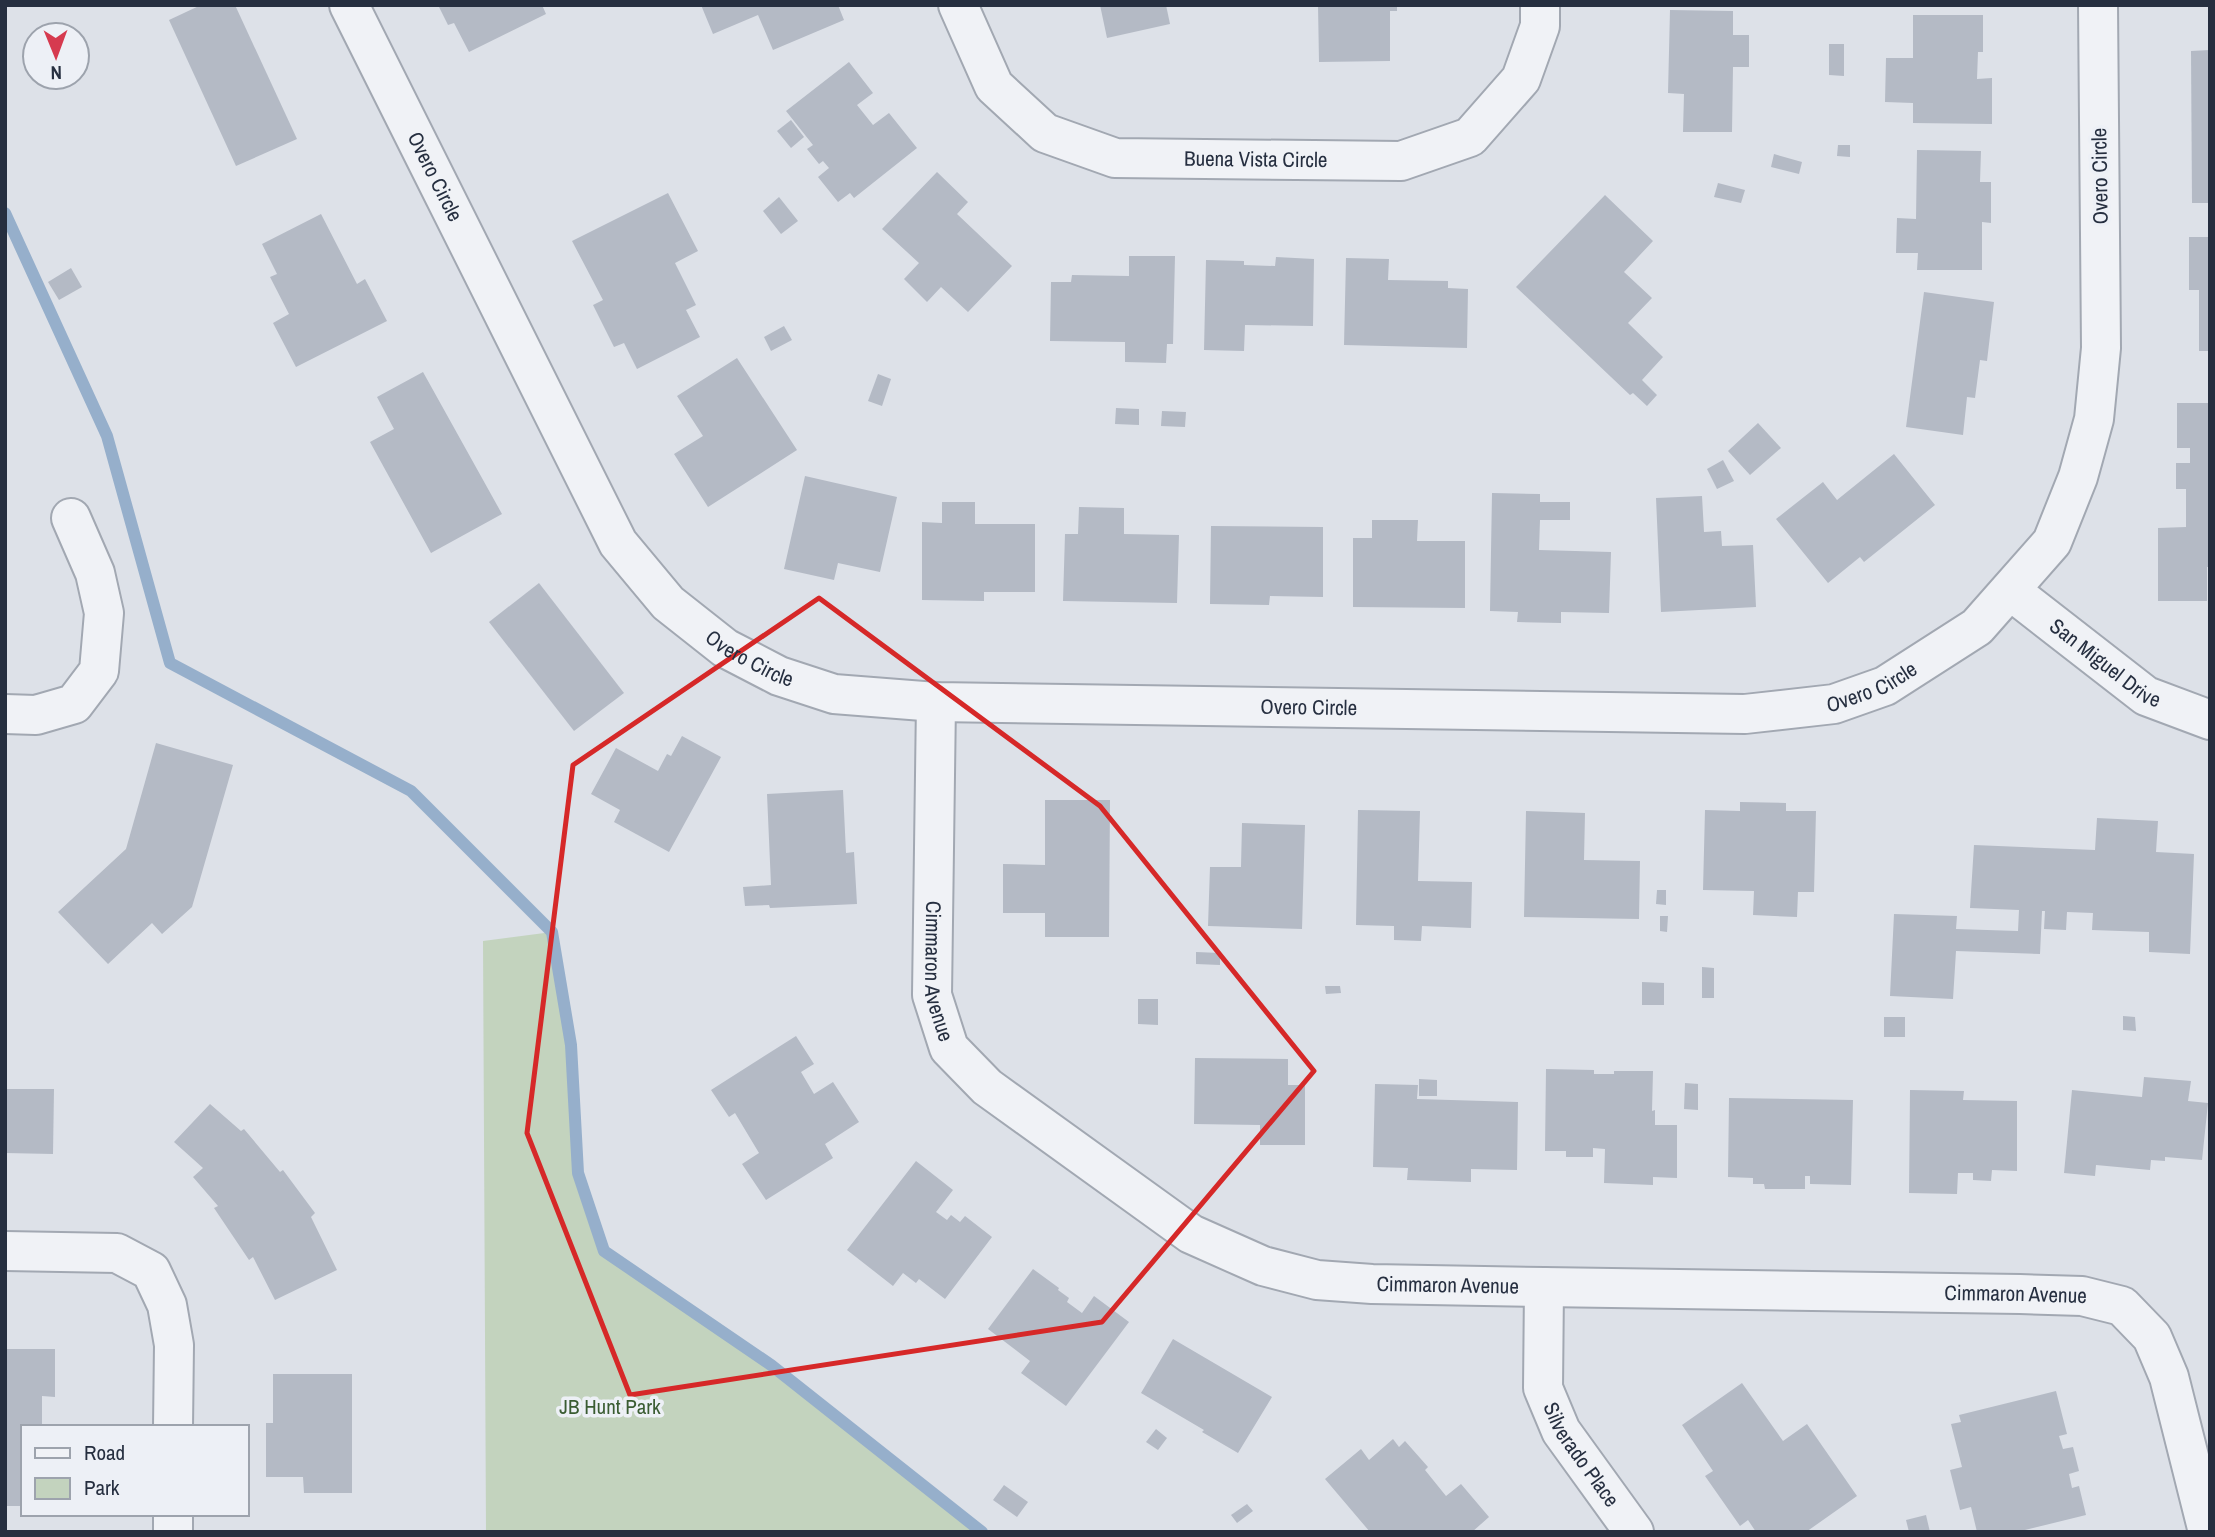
<svg xmlns="http://www.w3.org/2000/svg" width="2215" height="1537" font-family="'Archivo Narrow',sans-serif">
<style>
.green{fill:#c3d3be}
.lines{fill:none;stroke-linecap:round;stroke-linejoin:round}
.stream{stroke:#96afcb;stroke-width:12}
.building{fill:#b4bac5}
.minor-casing{stroke:#a2a8b2;stroke-width:42}
.minor{stroke:#f0f2f6;stroke-width:38}
.marked{fill:none;stroke:#d62828;stroke-width:5;stroke-linejoin:round}
.labels{text-anchor:middle;stroke-width:7;stroke-linejoin:round;paint-order:stroke}
.street-label{font-size:21px;fill:#262f40;stroke:#edf0f6}
.park-label{font-size:21px;fill:#3a5c32;stroke:#edf0f6}
</style>
<rect width="100%" height="100%" fill="#dde1e8"/>
<path class="green" d="M552,932l19,113 7,128 26,78 167,114 211,167h-496l-3,-591z"/>
<g class="lines">
<path class="stream" d="M5,213l102,223 63,227 241,128 141,141 19,113 7,128 26,78 167,114 211,167"/>
</g>
<g class="building">
<path d="M201,5h34l62,134 -61,27 -67,-146z"/>
<path d="M438,5h104l4,9 -77,38 -15,-29 -6,2z"/>
<path d="M701,5h137l6,15 -71,30 -15,-35 -45,19z"/>
<path d="M1100,5h66l4,19 -63,14z"/>
<path d="M1318,5h79v6h-7v50l-71,1z"/>
<path d="M1670,10l63,1v24h16v32h-16l-1,65h-49l1,-38 -16,-1z"/>
<path d="M1913,15h70v37h-5l-1,27 15,-1v46l-79,-1v-20l-28,-1 1,-44h27z"/>
<path d="M1829,44h15v32l-15,-1z"/>
<path d="M2210,50v153h-18l-1,-152z"/>
<path d="M849,62l24,31 -16,12 16,20 16,-12 28,35 -63,50 -4,-5 -12,9 -20,-25 11,-9 -6,-7 -4,3 -12,-15 6,-4 -27,-34z"/>
<path d="M791,120l13,17 -13,11 -14,-17z"/>
<path d="M1838,145h12v12l-13,-1z"/>
<path d="M1917,150l64,1 -1,31h11v41l-9,-1v48h-65l1,-17h-22l1,-35 19,1z"/>
<path d="M1774,154l28,8 -3,12 -28,-7z"/>
<path d="M937,172l31,30 -11,12 55,52 -44,46 -27,-25 -14,15 -23,-23 15,-16 -37,-34z"/>
<path d="M1718,183l27,7 -4,13 -27,-6z"/>
<path d="M668,193l30,58 -23,12 21,42 -10,5 14,27 -63,32 -13,-26 -10,4 -21,-42 10,-5 -31,-59z"/>
<path d="M1605,195l48,46 -29,31 28,26 -24,25 35,34 -21,23 15,15 -10,11 -14,-13 -3,2 -114,-108z"/>
<path d="M779,197l19,24 -17,13 -18,-23z"/>
<path d="M321,214l36,70 8,-5 22,42 -91,46 -23,-44 16,-9 -19,-37 7,-3 -15,-30z"/>
<path d="M2189,237h21v114h-11v-61h-10z"/>
<path d="M1129,256h46l-2,88h-6l-1,19 -41,-1v-20l-75,-1 1,-59h20l1,-7 57,1z"/>
<path d="M1276,257l38,2 -1,67 -68,-1 -1,26 -40,-1 2,-90 38,1v4l31,1z"/>
<path d="M1346,258l43,1 -1,21 60,1v7l20,1 -1,59 -123,-3z"/>
<path d="M71,268l11,19 -23,13 -11,-18z"/>
<path d="M1924,292l70,10 -7,59 -7,-1 -5,38 -8,-1 -4,38 -57,-8z"/>
<path d="M784,326l8,14 -21,11 -7,-14z"/>
<path d="M737,358l60,92 -89,57 -34,-53 29,-18 -26,-40z"/>
<path d="M423,372l79,142 -71,39 -61,-111 24,-13 -17,-32z"/>
<path d="M878,374l13,5 -9,27 -14,-5z"/>
<path d="M2177,403h33v164h-3v34h-49v-73l28,-1v-38h-10v-26h14v-15h-13z"/>
<path d="M1116,408l23,1v16l-24,-1z"/>
<path d="M1162,411l24,1 -1,15 -24,-1z"/>
<path d="M1758,423l23,25 -31,27 -22,-24z"/>
<path d="M1894,454l41,51 -71,57 -4,-5 -32,26 -52,-64 47,-37 14,18z"/>
<path d="M1723,460l11,21 -17,8 -10,-20z"/>
<path d="M805,476l92,21 -17,75 -42,-9 -4,17 -50,-11z"/>
<path d="M1492,493l48,1v8h30v18h-30l-1,30 72,2 -2,61 -48,-1v11l-44,-1 1,-10 -28,-1z"/>
<path d="M1702,496l2,36 17,-1 1,15 31,-1 3,62 -95,5 -5,-114z"/>
<path d="M942,502h33v22h60v68h-51v9l-62,-1v-78l20,1z"/>
<path d="M1079,507l45,1v26l55,1 -2,68 -114,-2 2,-67h13z"/>
<path d="M1372,520h46l-1,21h48v67l-112,-1v-69h19z"/>
<path d="M1211,526l112,1v70l-53,-1 -1,9 -59,-1z"/>
<path d="M539,583l85,110 -50,38 -85,-109z"/>
<path d="M682,736l39,21 -52,95 -55,-30 6,-12 -29,-16 25,-46 42,23 9,-17 4,2z"/>
<path d="M156,743l77,22 -41,142 -30,27 -10,-11 -44,41 -50,-52 68,-63z"/>
<path d="M843,790l3,63 8,-1 3,52 -87,4 -1,-3 -24,1 -2,-19 28,-2 -4,-91z"/>
<path d="M1045,800h65l-1,137h-64v-24h-42v-49l42,1z"/>
<path d="M1740,802l46,1v8h30l-2,81h-16l-1,25 -44,-2 1,-24 -51,-1 2,-80 35,1z"/>
<path d="M1358,810l62,1 -2,70 54,1 -1,46 -49,-2 -1,15 -27,-1v-14l-38,-1z"/>
<path d="M1526,811l59,2 -1,47 56,1 -1,58 -115,-2z"/>
<path d="M2097,818l61,3 -2,31 38,2 -4,100 -41,-2v-20l-57,-2 1,-17 -26,-1 -1,18 -22,-1 1,-18h-3l-2,43 -84,-3 -3,48 -63,-3 4,-82 63,2 -1,13 62,2 1,-21 -49,-2 4,-63 121,5z"/>
<path d="M1242,823l63,2 -3,104 -94,-3 2,-59h31z"/>
<path d="M1657,890h9v15l-10,-1z"/>
<path d="M1660,916h8l-1,16 -7,-1z"/>
<path d="M1196,952l24,1v12l-24,-1z"/>
<path d="M1702,967l12,1v30h-12z"/>
<path d="M1642,982l22,1v22h-22z"/>
<path d="M1325,986h15l1,7 -15,1z"/>
<path d="M1138,999h20v26l-20,-1z"/>
<path d="M2123,1016l12,1 1,14 -13,-1z"/>
<rect x="1884" y="1017" width="21" height="20"/>
<path d="M796,1036l18,28 -13,8 13,22 19,-12 26,40 -34,22 8,14 -67,42 -24,-36 17,-11 -24,-40 -6,4 -18,-27z"/>
<path d="M1195,1058l93,1v26h17v60h-45v-20l-66,-1z"/>
<path d="M1546,1069l48,1v4h20v-3h39l-1,40 3,-1v15h22v53l-24,-1v8l-49,-2 1,-34 -12,-1v9h-27v-6h-21z"/>
<path d="M2144,1077l47,4 -3,20 20,2 -6,57 -37,-3v4l-14,-1 -1,10 -54,-5 -1,11 -31,-3 8,-83 70,7z"/>
<path d="M1419,1079l18,1v16h-18z"/>
<path d="M1685,1083l13,1v26l-14,-1z"/>
<path d="M1375,1084l43,1 -1,14 101,3 -1,68 -46,-1v13l-64,-2 1,-12 -35,-1z"/>
<path d="M5,1089h49l-1,65 -48,-1z"/>
<path d="M1910,1090l54,1 -1,9 54,1v70l-25,-1 -1,11 -18,-1v-7h-15l-1,21 -48,-1z"/>
<path d="M1729,1098l124,2 -2,85 -41,-1v-8h-5v13h-40l-1,-5h-11v-6l-25,-1z"/>
<path d="M210,1104l31,27 3,-2 36,43 3,-2 32,43 -4,4 26,53 -62,30 -22,-43 -4,3 -35,-52 4,-2 -25,-29 10,-9 -29,-26z"/>
<path d="M916,1161l37,29 -17,22 11,8 4,-5 9,7 5,-6 27,21 -47,62 -26,-20 -3,4 -13,-10 -10,13 -46,-36z"/>
<path d="M1033,1269l26,19 -1,2 11,8 -2,4 15,11 12,-17 35,26 -63,84 -45,-33 9,-12 -42,-32z"/>
<path d="M1173,1339l99,58 -34,56 -36,-21 2,-2 -63,-37z"/>
<path d="M5,1349h50v48l-13,-1v31h-19v79h-18z"/>
<path d="M273,1374h79v119h-48l-1,-16h-37v-54h7z"/>
<path d="M1742,1383l41,58 24,-17 50,72 -51,36h-50l-8,-12 -8,6 -35,-50 8,-5 -31,-46z"/>
<path d="M2056,1391l11,43 -8,2 4,13 10,-2 6,24 -10,3 3,14 7,-2 7,29 -69,17h-40l-6,-25 -11,3 -10,-40 12,-3 -11,-43 10,-2 -2,-7z"/>
<path d="M1156,1429l11,9 -9,12 -12,-8z"/>
<path d="M1393,1439l6,8 6,-6 23,26 -3,3 21,26 15,-12 28,33 -17,15h-102l-45,-53 36,-30 8,11z"/>
<path d="M1004,1485l24,17 -11,15 -24,-17z"/>
<path d="M1247,1504l6,7 -16,12 -6,-8z"/>
<path d="M1926,1515l4,17h-21l-3,-12z"/>
</g>
<g class="lines">
<defs>
<g id="minor">
<path id="s1" d="M349,5l269,538 50,60 57,45 54,28 55,18 102,8 809,12 89,-10 51,-18 92,-59 75,-85 26,-65 16,-58 7,-71 -3,-343"/>
<path id="s2" d="M958,5l36,81 51,47 70,25 286,3 69,-24 51,-58 19,-53v-21"/>
<path id="s3" d="M2011,591l135,105 64,24"/>
<path id="s4" d="M936,702l-4,293 17,53 38,39 204,147 72,32 54,14 55,4 172,3 476,7 62,2 40,10 30,31 17,40 39,155"/>
<path d="M5,714l31,1 38,-11 25,-33 5,-58 -9,-40 -24,-55"/>
<path d="M5,1251l112,2 34,18 16,34 7,40 -1,82"/>
<path id="s5" d="M1544,1287l-1,101 18,43 73,101"/>
<path d="M173,1532v-18"/>
</g>
</defs>
<use href="#minor" class="minor-casing"/>
<use href="#minor" class="minor"/>
</g>
<path class="marked" d="M819,598l281,208 214,265 -212,251 -472,73 -103,-262 46,-368z"/>
<g class="labels">
<g class="street-label">
<text dy="7" stroke="none"><textPath href="#s2" startOffset="373">Buena Vista Circle</textPath></text>
<text transform="translate(2100 176) rotate(-91)" y="7">Overo Circle</text>
<text dy="7" stroke="none"><textPath href="#s1" startOffset="192">Overo Circle</textPath></text>
<text dy="7" stroke="none"><textPath href="#s1" startOffset="779">Overo Circle</textPath></text>
<text dy="7" stroke="none"><textPath href="#s3" startOffset="119">San Miguel Drive</textPath></text>
<text dy="7" stroke="none"><textPath href="#s1" startOffset="1913">Overo Circle</textPath></text>
<text dy="7" stroke="none"><textPath href="#s1" startOffset="1346">Overo Circle</textPath></text>
<text dy="7" stroke="none"><textPath href="#s4" startOffset="270">Cimmaron Avenue</textPath></text>
<text dy="7" stroke="none"><textPath href="#s4" startOffset="920">Cimmaron Avenue</textPath></text>
<text dy="7" stroke="none"><textPath href="#s4" startOffset="1488">Cimmaron Avenue</textPath></text>
<text dy="7" stroke="none"><textPath href="#s5" startOffset="178">Silverado Place</textPath></text>
</g>
<g class="park-label">
<text x="610" y="1414">JB Hunt Park</text>
</g>
</g>
<rect width="2215" height="1537" fill="none" stroke="#262f40" stroke-width="14"/>
<rect x="21" y="1425" width="228" height="91" fill="#edf0f6" stroke="#9da3ad" stroke-width="2"/>
<rect x="35" y="1448" width="35" height="10" fill="#f0f2f6" stroke="#9da3ad" stroke-width="2"/>
<text x="84" y="1460" font-size="21" fill="#262f40">Road</text>
<rect x="35" y="1478" width="35" height="21" fill="#c3d3be" stroke="#9da3ad" stroke-width="2"/>
<text x="84" y="1495" font-size="21" fill="#262f40">Park</text>
<g transform="translate(56 56) rotate(179)"><circle r="33" fill="#edf0f6" stroke="#9da3ad" stroke-width="2"/>
<path d="M0-5L12 26L0 18L-12 26Z" fill="#d63a4f"/>
<text y="-10" font-size="19" font-weight="bold" text-anchor="middle" fill="#262f40">N</text>
</g>
</svg>
